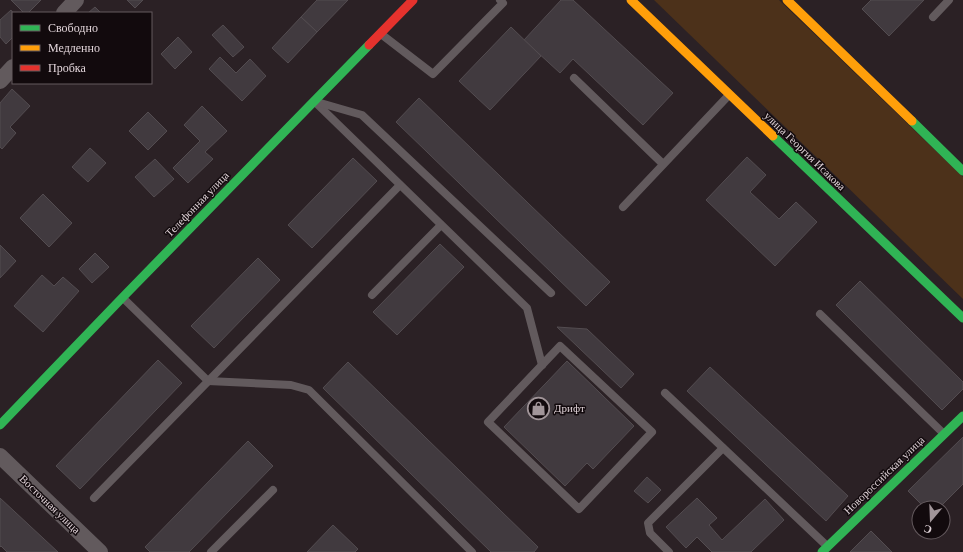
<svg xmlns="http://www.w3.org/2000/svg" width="963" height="552" font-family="Georgia,serif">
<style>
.green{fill:#4c311a}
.building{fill:#413a3f;stroke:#534c50}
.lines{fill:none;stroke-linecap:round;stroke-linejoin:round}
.lane{stroke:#625a5d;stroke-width:8}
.street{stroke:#625a5d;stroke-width:16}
.fast{stroke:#30b455;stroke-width:9}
.slow{stroke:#ff9f0a;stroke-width:9}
.jam{stroke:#e5322d;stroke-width:9}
.labels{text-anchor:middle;stroke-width:3;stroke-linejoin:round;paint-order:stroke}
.street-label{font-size:11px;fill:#e0d3d8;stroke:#120a0d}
.poi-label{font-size:11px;fill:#e0d3d8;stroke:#120a0d;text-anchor:start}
</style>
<rect width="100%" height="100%" fill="#2b2125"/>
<path class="green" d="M654,0h125l184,177v122z"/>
<g class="building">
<path d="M11,0h30l-13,13h-4z"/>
<path d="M127,0h16l-8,8z"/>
<path d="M317,0h31l-31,32 -16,-15z"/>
<path d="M561,0h12l100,93 -30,32 -70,-66 -13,14 -36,-33z"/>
<path d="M871,0h53l-35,36 -27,-27z"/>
<path d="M95,7l6,6h-13z"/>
<path d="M11,10l2,3v24l-7,7 -6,-7v-17z"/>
<path d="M301,17l16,15 -29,31 -16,-15z"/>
<path d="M223,25l21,22 -11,10 -21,-22z"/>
<path d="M511,27l30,29 -51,54 -31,-29z"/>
<path d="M178,37l14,15 -17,17 -14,-15z"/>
<path d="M220,57l16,16 14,-14 16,17 -24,25 -33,-32z"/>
<path d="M12,89l18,17 -20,21 6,6 -14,16 -2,-2v-44z"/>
<path d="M419,98l191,184 -24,24 -190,-184z"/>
<path d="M202,106l25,25 -22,21 8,7 -25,24 -15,-15 27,-27 -16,-16z"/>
<path d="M148,112l19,19 -19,19 -19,-19z"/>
<path d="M90,148l16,15 -18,19 -16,-15z"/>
<path d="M747,157l19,18 -16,17 29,27 17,-17 21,20 -42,44 -69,-66z"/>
<path d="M353,158l24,23 -65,67 -24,-23z"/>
<path d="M155,159l19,20 -20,18 -19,-20z"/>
<path d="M43,194l29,29 -23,24 -29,-29z"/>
<path d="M440,244l24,23 -67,68 -24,-23z"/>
<path d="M0,245l16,16 -16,17z"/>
<path d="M95,253l14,14 -17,16 -13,-14z"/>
<path d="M258,258l22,22 -66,68 -23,-22z"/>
<path d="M42,275l12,11 9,-9 16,14 -36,41 -29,-26z"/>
<path d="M860,281l103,101v7l-21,21 -106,-105z"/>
<path d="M557,327l30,2 47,45 -13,14z"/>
<path d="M158,360l24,23 -102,106 -24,-23z"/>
<path d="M567,361l67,65 -41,43 -6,-6 -22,23 -61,-59z"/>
<path d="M348,362l190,185 -4,5h-43l-168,-164z"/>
<path d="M710,367l138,129 -22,25 -139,-130z"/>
<path d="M963,437v47l-24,24h-14l-17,-17z"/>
<path d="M248,441l25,25 -84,86h-39l-5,-5z"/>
<path d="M647,477l14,13 -13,13 -14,-12z"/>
<path d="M0,498l58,54h-51l-6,-6 -1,1z"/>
<path d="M697,498l20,20 -8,7 13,15 43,-41 19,21 -33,32h-39l-15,-15 -11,11 -20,-21z"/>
<path d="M333,525l25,24 -3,3h-48z"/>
<path d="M871,531l21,21h-42z"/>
</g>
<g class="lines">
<g class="lane">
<path d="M933,17l16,-17"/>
<path d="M381,34l52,40 70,-71 -3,-3"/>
<path d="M574,78l89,86"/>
<path d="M315,102l212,206 15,57"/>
<path d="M317,102l45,13 189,178"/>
<path d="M623,207l106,-112"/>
<path d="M372,295l69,-70"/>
<path d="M123,298l85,83 83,4 18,5 163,162"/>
<path d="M820,314l123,119"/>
<path d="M560,346l92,86 -73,77 -91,-87z"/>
<path d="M665,393l162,153"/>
<path d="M94,498l306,-313"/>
<path d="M211,552l62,-62"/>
<path d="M669,552l-19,-19 -2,-10 75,-75"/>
</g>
<g class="street">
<path d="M64,13l12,-13"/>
<path d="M0,81l13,-14"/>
<path d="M0,456l100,96"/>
</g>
<g class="fast">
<path d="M912,121l51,50"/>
<path d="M773,136l190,182"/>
<path d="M0,425l123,-128 246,-252"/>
<path d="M822,552l141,-136"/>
</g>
<g class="slow">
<path d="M631,0l142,136"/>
<path d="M787,0l125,121"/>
</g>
<path class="jam" d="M369,45l44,-45"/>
</g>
<defs>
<symbol id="shop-ring" viewBox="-11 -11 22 22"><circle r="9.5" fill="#120a0d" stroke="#a19599" stroke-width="1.5"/><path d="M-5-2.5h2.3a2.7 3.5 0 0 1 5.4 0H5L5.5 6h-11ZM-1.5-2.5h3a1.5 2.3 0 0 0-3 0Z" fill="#a19599"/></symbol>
</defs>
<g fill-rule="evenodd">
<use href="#shop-ring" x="526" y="396" width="25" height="25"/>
</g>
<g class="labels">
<g class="street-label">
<text transform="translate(805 151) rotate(44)" y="4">улица Георгия Исакова</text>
<text transform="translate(197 204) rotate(-46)" y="4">Телефонная улица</text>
<text transform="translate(884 475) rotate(-44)" y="4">Новороссийская улица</text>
<text transform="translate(50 504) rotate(44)" y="4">Восточная улица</text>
</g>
<g class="poi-label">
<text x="554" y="412">Дрифт</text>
</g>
</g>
<rect x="12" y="12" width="140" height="72" fill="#120a0d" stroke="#645a5e"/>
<rect x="20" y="25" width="20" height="6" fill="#30b455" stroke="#645a5e"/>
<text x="48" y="32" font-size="12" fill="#e0d3d8">Свободно</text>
<rect x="20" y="45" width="20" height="6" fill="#ff9f0a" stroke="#645a5e"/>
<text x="48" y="52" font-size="12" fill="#e0d3d8">Медленно</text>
<rect x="20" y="65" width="20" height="6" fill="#e5322d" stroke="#645a5e"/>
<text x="48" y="72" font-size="12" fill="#e0d3d8">Пробка</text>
<g transform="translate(931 520) rotate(199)"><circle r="19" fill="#120a0d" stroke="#645a5e"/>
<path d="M0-3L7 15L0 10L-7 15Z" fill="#a19599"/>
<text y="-6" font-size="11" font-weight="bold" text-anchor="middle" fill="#e0d3d8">С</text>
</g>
</svg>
